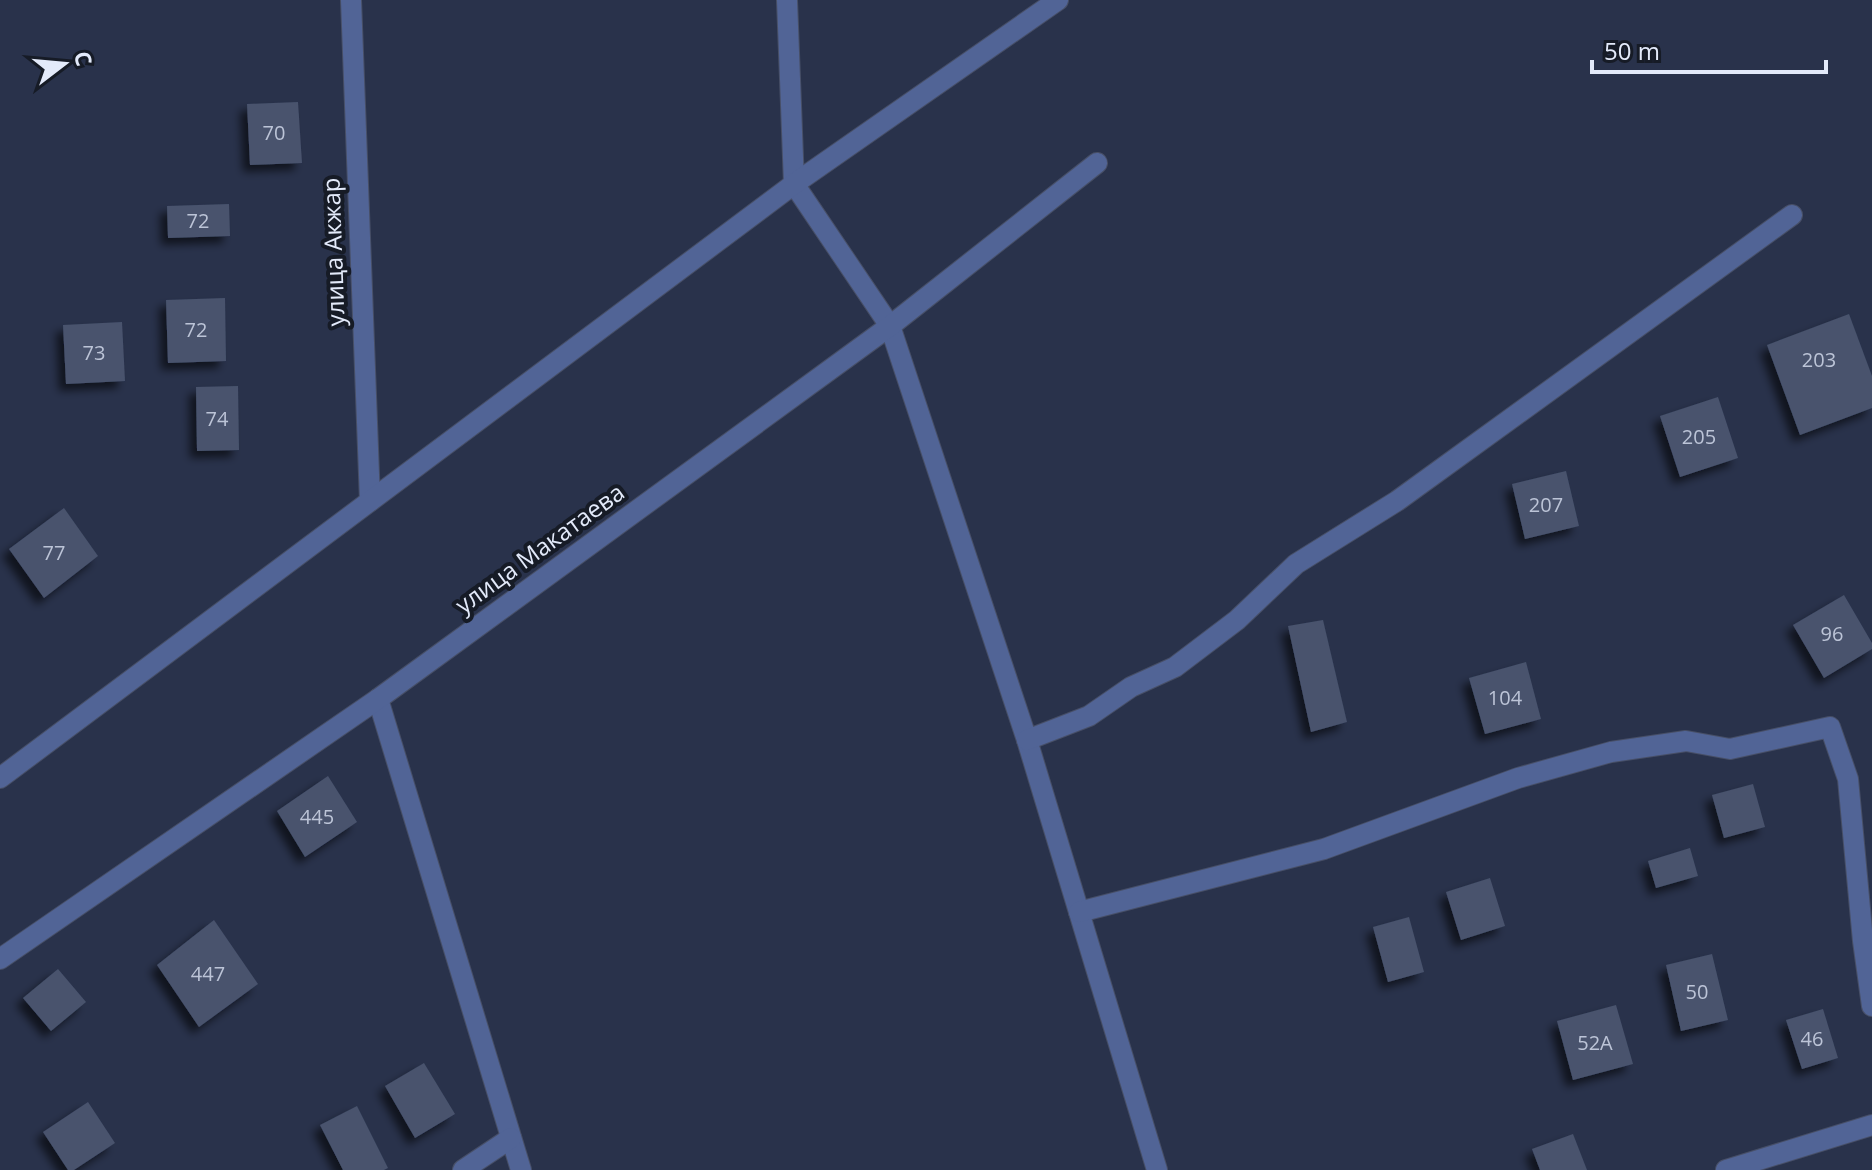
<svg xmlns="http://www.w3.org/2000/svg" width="1872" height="1170" font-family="'Open Sans',sans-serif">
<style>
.building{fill:#48536d;filter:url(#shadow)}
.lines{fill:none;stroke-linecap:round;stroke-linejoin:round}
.minor-casing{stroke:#474f67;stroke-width:22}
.tertiary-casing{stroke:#474f67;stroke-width:22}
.minor{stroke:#516496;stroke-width:20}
.tertiary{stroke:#516496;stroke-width:20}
.labels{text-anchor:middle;stroke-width:8;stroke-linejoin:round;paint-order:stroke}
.number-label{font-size:20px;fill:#bcc4d7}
.street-label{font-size:24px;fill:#e3eafa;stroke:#161b26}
</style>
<defs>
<filter id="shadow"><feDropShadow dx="-7" dy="7" stdDeviation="4" flood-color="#0009"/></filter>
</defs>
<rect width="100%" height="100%" fill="#29324b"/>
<g class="building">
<path d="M298,102l4,61 -52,2 -3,-61z"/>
<path d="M229,204l1,32 -62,2 -1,-32z"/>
<path d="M225,298l1,63 -58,2 -2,-63z"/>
<path d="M1849,314l23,62v32l-72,27 -33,-90z"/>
<path d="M122,322l3,59 -59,3 -3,-59z"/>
<path d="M238,386l1,64 -42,1 -1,-64z"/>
<path d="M1718,397l20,61 -58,19 -20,-61z"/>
<path d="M1566,471l13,55 -54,13 -13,-55z"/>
<path d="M64,508l34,48 -54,42 -35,-49z"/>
<path d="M1844,595l28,48v6l-48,29 -31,-53z"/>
<path d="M1323,620l24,102 -36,10 -23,-106z"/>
<path d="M1526,662l15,57 -56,15 -16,-56z"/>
<path d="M328,776l29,46 -52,35 -28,-46z"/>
<path d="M1753,784l12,43 -41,11 -12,-43z"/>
<path d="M1690,848l8,28 -42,12 -8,-27z"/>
<path d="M1490,878l15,48 -44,14 -15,-48z"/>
<path d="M1409,917l15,55 -36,10 -15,-55z"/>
<path d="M214,920l44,64 -59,43 -42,-62z"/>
<path d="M1712,954l16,66 -47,11 -15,-66z"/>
<path d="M58,969l28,33 -35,29 -28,-33z"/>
<path d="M1616,1005l17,59 -60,16 -16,-59z"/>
<path d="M1823,1009l15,49 -36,11 -16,-49z"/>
<path d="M424,1063l31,51 -40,24 -30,-52z"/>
<path d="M88,1102l27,41 -41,27h-6l-25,-38z"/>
<path d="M357,1106l31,62 -4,2h-41l-23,-45z"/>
<path d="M1573,1134l14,36h-47l-8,-21z"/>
</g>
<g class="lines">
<defs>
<g id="minor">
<path d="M351,0l19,501"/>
<path d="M787,0l7,184 96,142 137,414 130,430"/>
<path d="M378,699l143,471"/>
<path d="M1027,740l62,-24 42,-29 44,-20 62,-47 59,-56 101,-63 395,-286"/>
<path d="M1079,912l245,-63 194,-71 93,-26 75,-11 44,8 100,-22 18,52 15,162 9,65"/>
<path d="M0,959l378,-260 512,-373 207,-163"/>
<path d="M463,1170l48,-32"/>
<path d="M1726,1170l146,-45"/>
</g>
<path id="tertiary" d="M0,778l794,-594 264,-184"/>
</defs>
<use href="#minor" class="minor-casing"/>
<use href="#tertiary" class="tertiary-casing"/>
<use href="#minor" class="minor"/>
<use href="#tertiary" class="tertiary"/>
</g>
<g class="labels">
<g class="number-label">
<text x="274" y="140">70</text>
<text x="198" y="228">72</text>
<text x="196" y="337">72</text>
<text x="94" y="360">73</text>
<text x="1819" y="367">203</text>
<text x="217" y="426">74</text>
<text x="1699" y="444">205</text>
<text x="1546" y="512">207</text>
<text x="54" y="560">77</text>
<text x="1832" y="641">96</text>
<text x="1505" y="705">104</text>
<text x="317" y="824">445</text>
<text x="208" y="981">447</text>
<text x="1697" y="999">50</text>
<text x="1812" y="1046">46</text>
<text x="1595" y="1050">52А</text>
</g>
<g class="street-label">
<text transform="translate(334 252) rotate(-92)" y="8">улица Акжар</text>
<text transform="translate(540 549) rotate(-36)" y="8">улица Макатаева</text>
</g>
</g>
<g transform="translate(64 64) rotate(74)" stroke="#161b26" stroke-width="6" paint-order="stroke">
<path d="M0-6L14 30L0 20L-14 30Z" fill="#e3eafa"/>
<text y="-12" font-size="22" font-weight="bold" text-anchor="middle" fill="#e3eafa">С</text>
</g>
<path d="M1592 60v12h234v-12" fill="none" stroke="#e3eafa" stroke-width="4"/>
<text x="1604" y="60" font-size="24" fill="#e3eafa" stroke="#161b26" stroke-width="6" paint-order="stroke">50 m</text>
</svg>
